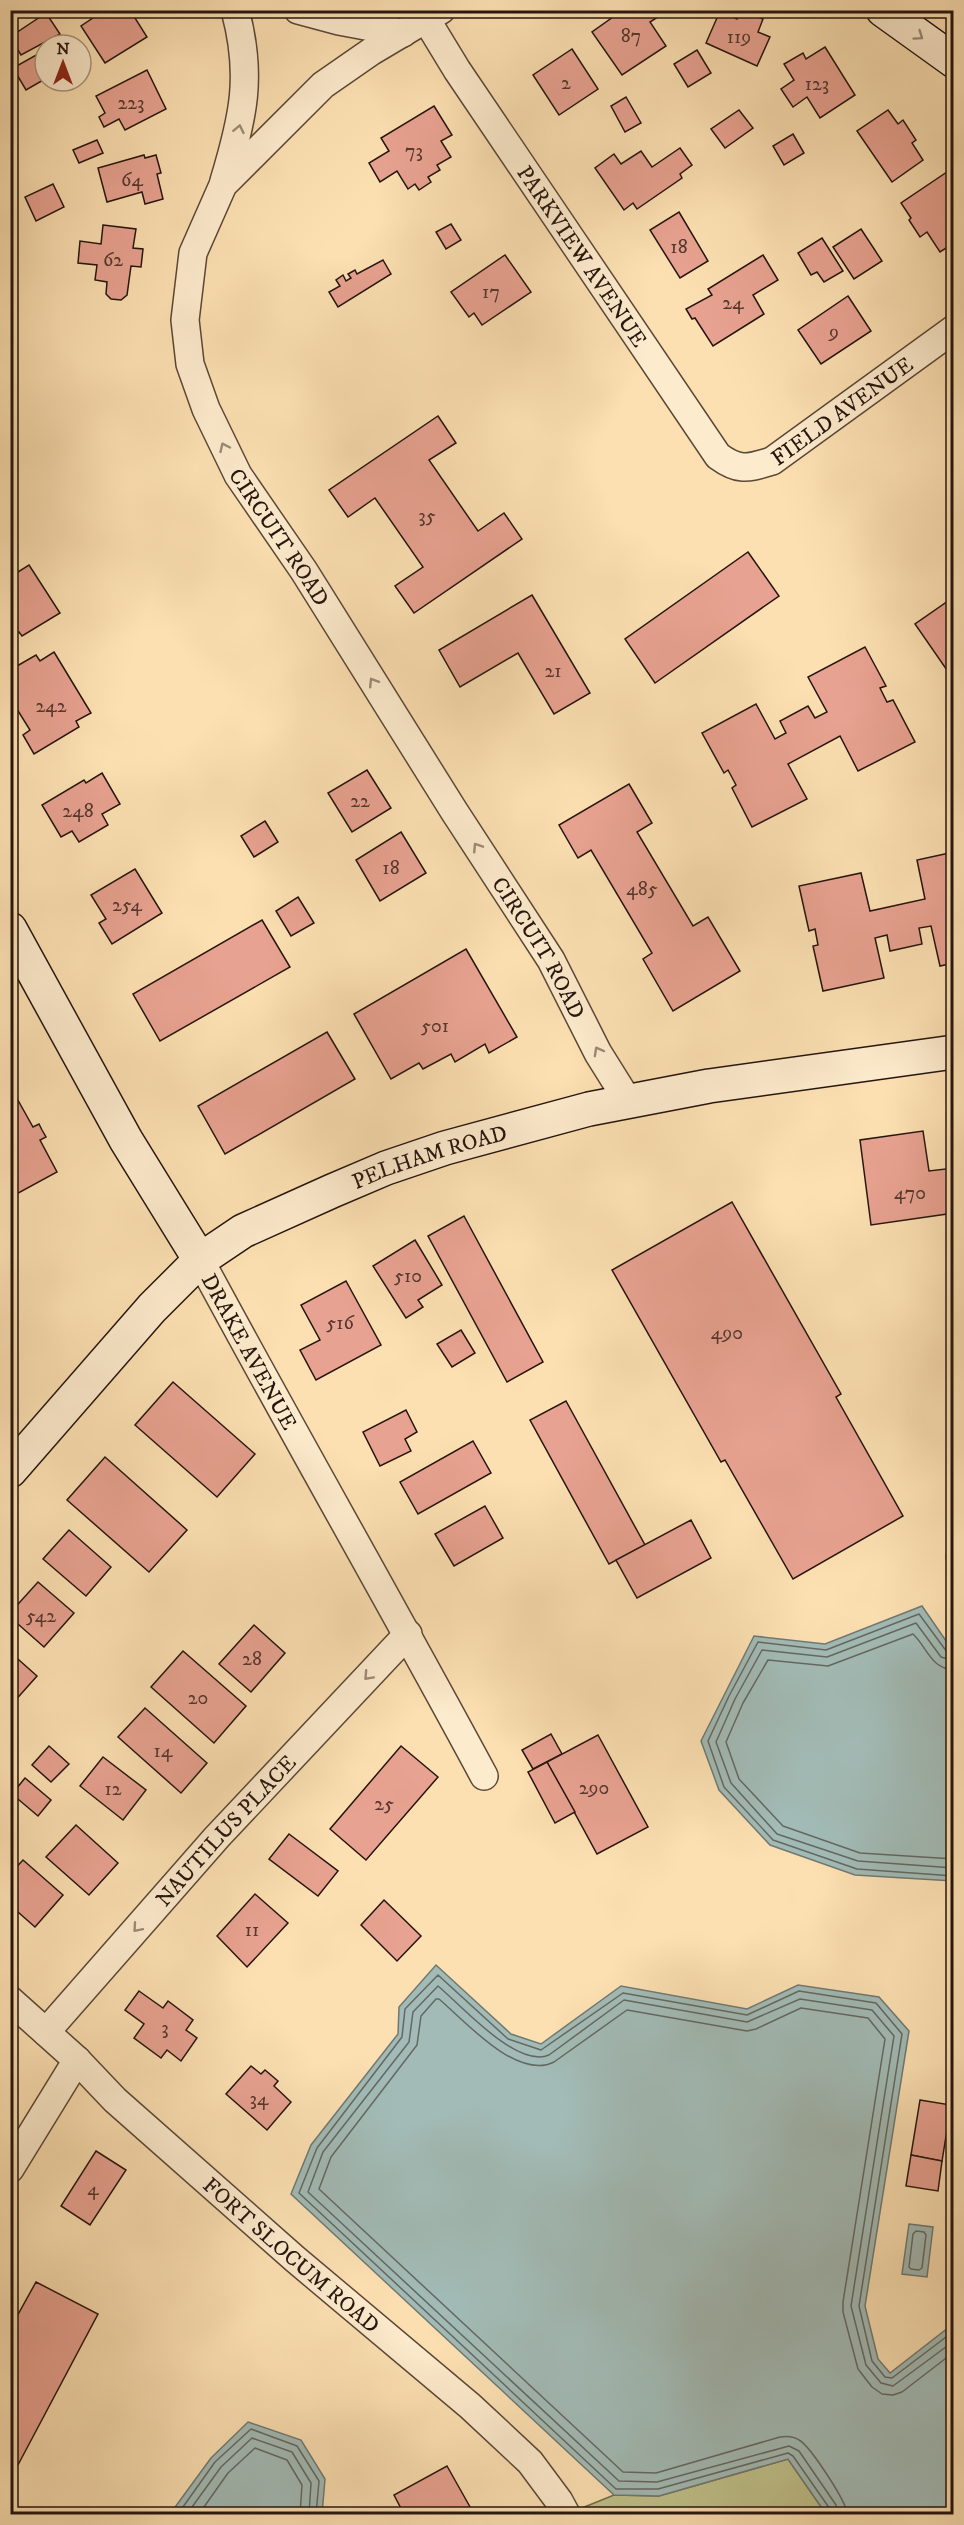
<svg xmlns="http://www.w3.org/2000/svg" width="964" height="2525" font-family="'IM FELL DW Pica',serif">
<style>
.green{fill:#c0c28c;stroke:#726c4d;stroke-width:1.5}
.water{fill:#a2bbb6;stroke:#707973;stroke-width:1.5}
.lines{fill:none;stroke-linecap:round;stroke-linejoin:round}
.shore{stroke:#646862;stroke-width:1.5}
.building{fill:#e8a291;stroke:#25150e;stroke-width:1.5}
.street-casing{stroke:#5b4837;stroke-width:30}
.secondary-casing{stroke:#25150e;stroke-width:36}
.street{stroke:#fdebcd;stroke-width:27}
.secondary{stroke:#fdebcd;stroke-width:33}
.oneway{stroke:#9c8b77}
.labels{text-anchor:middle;stroke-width:4.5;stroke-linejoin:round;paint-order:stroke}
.number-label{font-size:20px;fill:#56382f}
.street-label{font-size:22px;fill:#25150e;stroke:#fdebcd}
</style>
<rect width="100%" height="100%" fill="#fce0b2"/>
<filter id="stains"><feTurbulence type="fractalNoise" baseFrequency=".00333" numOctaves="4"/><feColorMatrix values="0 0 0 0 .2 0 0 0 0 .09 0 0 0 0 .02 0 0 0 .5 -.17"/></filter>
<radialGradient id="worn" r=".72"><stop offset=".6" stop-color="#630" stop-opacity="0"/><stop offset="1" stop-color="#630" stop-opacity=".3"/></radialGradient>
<g class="green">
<path d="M953,1494v87l-7,-23z"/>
<path d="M788,2459l38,55h-253l-1,-2 42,-17 45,1z"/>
</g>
<g class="water">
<path d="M922,1606l31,45v230l-98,-6 -85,-30 -51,-55 -18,-49 53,-105 71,8z"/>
<path d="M436,1965l75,69 30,10 80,-58 126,23 51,-24 81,12 30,34 -44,275 13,53 12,14 63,-49v190h-127l-38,-55 -129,37 -45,-1 -323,-301 20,-49 87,-111 1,-27z"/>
<path d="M909,2224l24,3 -6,50 -25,-3z"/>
<path d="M248,2422l53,18 24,39 -3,35h-152l41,-56z"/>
</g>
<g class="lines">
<g class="shore">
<path d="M954,1654l-7,-2 -28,-38 -93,36 -68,-8 -29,54 -21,45 16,46 49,53 84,29 97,7"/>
<path d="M954,1661l-13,-4 -25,-34 -89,34 -65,-7 -27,49 -19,43 15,41 46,51 81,27 96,7"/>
<path d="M954,1670c-23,-1 -27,-23 -41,-36l-85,32 -60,-6 -25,43 -17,39 13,37 44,47 77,27 94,6"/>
<path d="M916,2231l8,1 2,3 -4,33 -3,2 -8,-1 -2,-2 4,-33z"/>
<path d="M178,2514l37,-52 36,-33 46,17 22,35 -3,33"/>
<path d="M187,2514l34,-47 31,-29 40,14 19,31 -2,31"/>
<path d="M199,2514l29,-41 27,-25 32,12 15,25 -2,29"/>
<path d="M831,2514l-1,-5 -37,-53 -5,-3 -130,36h-42l-317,-296 18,-45 85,-111 3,-28 33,-34 70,64 33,11 82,-57 124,22 52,-24 77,12 26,31 -43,272 13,55 13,16 7,1 62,-47"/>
<path d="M838,2514l-2,-9 -37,-54 -10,-5 -132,36 -38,-1 -311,-289 15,-40 86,-110 4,-30 25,-26c23,19 79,83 111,69l75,-55 123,22 53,-23 72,11 22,26 -43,270 15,59 15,18 12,3 61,-45"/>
<path d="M847,2514c0,-12 -37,-68 -48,-74 -6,-4 -12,-4 -19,-3l-124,36 -33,-1 -304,-283 12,-32 86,-112 4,-29 15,-17h3c25,21 78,82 115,63l73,-52 120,21 9,-2 45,-21 67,10 17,21 -42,263v10l15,57 14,18 10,7 11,1 9,-3 52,-40"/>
</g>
</g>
<g class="building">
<path d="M105,10h25l17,27 -42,26 -24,-37z"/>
<path d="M623,10h35l3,5 -11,7 16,24 -44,29 -30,-43z"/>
<path d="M741,10l22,9 -5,13 12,5 -13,29 -51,-23 14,-32 17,8z"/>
<path d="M46,13l14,21 -39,21 -11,-18z"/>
<path d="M825,47l30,48 -35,23 -13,-21 -14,10 -12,-18 13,-9 -10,-16 19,-11 3,6z"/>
<path d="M572,49l26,40 -39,26 -26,-40z"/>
<path d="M697,50l14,23 -23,14 -14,-23z"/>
<path d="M38,54l7,11v14l-19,11 -13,-22z"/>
<path d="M147,70l19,39 -41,21 -6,-11 -15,8 -5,-10 6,-4 -9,-17z"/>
<path d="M626,97l15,26 -16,9 -14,-26z"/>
<path d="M434,106l18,29 -11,6 10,16 -14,8 3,5 -12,7 3,5 -12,8 -4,-6 -7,5 -11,-18 -17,11 -11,-19 20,-12 -8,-13z"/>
<path d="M739,110l14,18 -28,20 -14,-19z"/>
<path d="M888,110l10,14 5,-4 13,20 -4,3 11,17 -31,22 -35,-51z"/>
<path d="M793,134l11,19 -20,12 -11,-19z"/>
<path d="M97,140l6,13 -24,10 -6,-13z"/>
<path d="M680,148l12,17 -12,9 2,4 -45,31 -4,-6 -9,7 -29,-42 19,-14 7,10 20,-13 11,16z"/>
<path d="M144,155l1,3 11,-3 5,18 -4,1 6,25 -18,5 -3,-12 -35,10 -9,-34z"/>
<path d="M947,172l7,10v61l-14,9 -13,-20 -7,5 -11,-17 2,-2 -10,-15z"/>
<path d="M53,184l11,23 -28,14 -11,-24z"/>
<path d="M679,212l29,49 -28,17 -30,-48z"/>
<path d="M451,224l10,16 -15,9 -10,-17z"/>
<path d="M103,225l33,4 -3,19 10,1 -2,18 -10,-1 -4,29 -6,5 -10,-1 -5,-5 1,-12 -12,-2 2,-15 -19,-2 2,-22 21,3z"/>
<path d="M861,229l21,32 -28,18 -21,-32z"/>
<path d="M822,238l21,33 -19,11 -7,-10 -6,3 -13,-22z"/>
<path d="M505,255l26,37 -49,33 -8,-12 -5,4 -18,-25z"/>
<path d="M763,255l15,25 -25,15 11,19 -51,32 -18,-28 -3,1 -6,-10 26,-14 -4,-6z"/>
<path d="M383,260l8,14 -53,33 -9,-15 11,-6 -4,-6 7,-5 3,6 5,-3 -3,-4 7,-4 2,4z"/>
<path d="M848,296l23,35 -50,33 -23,-34z"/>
<path d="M438,416l18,27 -27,17 49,71 26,-18 18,26 -108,74 -19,-27 28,-19 -48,-69 -27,19 -19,-27z"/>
<path d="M748,552l31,44 -124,87 -30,-44z"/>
<path d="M29,565l31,48 -38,23 -3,-4 -6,4 3,5 -6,3v-67z"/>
<path d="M532,595l58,98 -36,21 -36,-61 -58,34 -21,-37z"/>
<path d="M951,599l3,3v72l-3,2 -36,-52z"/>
<path d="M865,647l21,39 -6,2 7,14 6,-2 22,42 -57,29 -18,-35 -52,28 19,35 -55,28 -20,-39 4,-3 -8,-15 -4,3 -22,-40 54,-29 19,35 11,-6 -6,-12 28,-15 7,12 12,-6 -19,-35z"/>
<path d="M54,652l37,61 -15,8 3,6 -45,27 -11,-19 7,-5 -20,-32v-28l26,-15 4,6z"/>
<path d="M367,770l24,38 -39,24 -24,-39z"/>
<path d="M102,773l18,31 -18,10 6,11 -29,17 -7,-11 -11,6 -19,-32 42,-25 2,3z"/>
<path d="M629,784l23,39 -15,9 56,94 15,-9 32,54 -67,40 -30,-52 9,-6 -61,-103 -13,8 -19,-33z"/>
<path d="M265,821l13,21 -24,15 -13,-21z"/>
<path d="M401,832l25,41 -46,28 -24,-41z"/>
<path d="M954,852v111l-14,3 -9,-40 -12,2 3,16 -32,7 -3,-16 -12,3 9,40 -61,13 -10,-45 5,-1 -3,-16 -6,2 -10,-45 62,-13 9,38 55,-12 -8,-39z"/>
<path d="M135,869l27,44 -50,31 -13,-21 7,-4 -15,-24z"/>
<path d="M298,897l16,26 -23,13 -15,-25z"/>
<path d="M262,920l28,47 -130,74 -27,-47z"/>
<path d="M466,949l51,88 -28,16 -4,-9 -30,18 -4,-8 -28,15 -4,-6 -28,16 -37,-65z"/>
<path d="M327,1032l28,47 -130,75 -27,-48z"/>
<path d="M10,1086l23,41 6,-3 3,6 4,7 -6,3 17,32 -46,25z"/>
<path d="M923,1131l6,40 25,-3v45l-83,12 -11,-85z"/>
<path d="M732,1202l109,192 -5,3 67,119 -110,63 -68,-119 -4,2 -109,-192z"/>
<path d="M464,1216l79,146 -36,20 -79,-146z"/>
<path d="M415,1240l27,45 -24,15 5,7 -17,11 -33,-52z"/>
<path d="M346,1281l35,64 -65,35 -16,-30 20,-10 -19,-35z"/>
<path d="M461,1330l14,23 -23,14 -15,-23z"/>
<path d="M173,1382l82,72 -38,43 -82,-72z"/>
<path d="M566,1401l79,144 -36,19 -79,-144z"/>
<path d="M406,1410l11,22 -12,7 6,12 -31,15 -17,-34z"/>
<path d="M473,1441l18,32 -73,41 -18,-32z"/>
<path d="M105,1457l82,73 -38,42 -82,-72z"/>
<path d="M485,1506l18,32 -49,28 -19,-32z"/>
<path d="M691,1520l20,38 -74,40 -21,-38z"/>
<path d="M69,1530l42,37 -25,29 -43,-37z"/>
<path d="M38,1582l36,31 -30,34 -34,-30v-4z"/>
<path d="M254,1625l31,28 -34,39 -32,-28z"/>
<path d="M183,1651l63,55 -32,37 -63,-56z"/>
<path d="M10,1652l27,24 -24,27 -3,-3z"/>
<path d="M145,1708l62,55 -26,30 -63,-56z"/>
<path d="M551,1734l11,20 -29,15 -11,-19z"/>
<path d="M598,1735l50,92 -51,27 -50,-92z"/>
<path d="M49,1746l20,18 -18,18 -19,-17z"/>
<path d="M401,1746l37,31 -72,83 -36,-31z"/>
<path d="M103,1757l43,33 -23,30 -43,-34z"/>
<path d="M547,1762l28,50 -20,11 -27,-51z"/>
<path d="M25,1778l26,22 -13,16 -26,-22z"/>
<path d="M76,1825l42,38 -29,32 -43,-38z"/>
<path d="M289,1834l49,37 -20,25 -49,-37z"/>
<path d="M23,1860l40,35 -28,32 -25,-22v-31z"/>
<path d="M255,1894l33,29 -41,44 -30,-31z"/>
<path d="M384,1900l37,36 -24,25 -36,-36z"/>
<path d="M139,1991l24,17 5,-7 25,19 -7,10 11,8 -16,23 -14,-11 -6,8 -27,-20 10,-14 -19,-14z"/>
<path d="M251,2066l10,8 4,-4 13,11 -4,5 17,16 -24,28 -41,-36z"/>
<path d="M920,2100l31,5 -9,56 -31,-6z"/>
<path d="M96,2151l30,19 -36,55 -29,-19z"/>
<path d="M911,2155l31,6 -4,30 -32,-5z"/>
<path d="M36,2282l62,32 -88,166v-151z"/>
<path d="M447,2466l27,48h-70l-10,-19z"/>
</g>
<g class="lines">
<defs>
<g id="street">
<path d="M298,10l41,11 64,12"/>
<path id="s1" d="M441,10l-69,41 -49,34 -100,100 -30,68 -8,67 5,44 16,45 32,66 66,96 150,240 97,149 47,93 30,48"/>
<path id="s2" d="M426,19l31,51 261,386c22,16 30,12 54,5l182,-132"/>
<path d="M224,181c19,-63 29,-105 11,-171"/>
<path id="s3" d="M200,1260c93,173 191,343 284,516"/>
<path id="s4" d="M10,2000l67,60 38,40 180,159 175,147 60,56 29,39 7,13"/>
<path id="s5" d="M46,2032l171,-195 191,-203"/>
<path d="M10,2169l67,-109"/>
</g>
<g id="secondary">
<path d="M883,10l71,51"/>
<path d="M10,929l116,211 74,120"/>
<path id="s6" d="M10,1471l142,-163 48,-48 43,-29 89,-40 54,-23 59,-20 144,-39 120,-23 245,-34"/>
</g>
</defs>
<use href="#street" class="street-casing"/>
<use href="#secondary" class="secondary-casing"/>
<use href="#street" class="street"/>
<use href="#secondary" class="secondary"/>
</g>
<defs><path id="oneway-chevron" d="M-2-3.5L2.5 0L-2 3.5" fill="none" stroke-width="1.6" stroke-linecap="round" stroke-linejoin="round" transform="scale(1.5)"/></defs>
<g class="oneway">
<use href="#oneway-chevron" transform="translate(919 36) rotate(35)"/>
<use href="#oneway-chevron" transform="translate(239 129) rotate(-78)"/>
<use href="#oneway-chevron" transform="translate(224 447) rotate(-115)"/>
<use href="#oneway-chevron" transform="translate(373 682) rotate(-122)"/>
<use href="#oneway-chevron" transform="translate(477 847) rotate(-123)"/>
<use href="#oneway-chevron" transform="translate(598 1051) rotate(-119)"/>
<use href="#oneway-chevron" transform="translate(368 1676) rotate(133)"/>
<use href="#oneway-chevron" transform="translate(137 1928) rotate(131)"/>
</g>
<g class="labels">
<g class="number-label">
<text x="631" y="42">87</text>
<text x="739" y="43">119</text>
<text x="566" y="89">2</text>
<text x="817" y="90">123</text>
<text x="131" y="109">223</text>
<text x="414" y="157">73</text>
<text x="132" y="186">64</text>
<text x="679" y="253">18</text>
<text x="113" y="266">62</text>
<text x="491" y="298">17</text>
<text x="733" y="309">24</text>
<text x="834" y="338">9</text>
<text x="427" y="522">35</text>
<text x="553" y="677">21</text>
<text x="51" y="712">242</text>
<text x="360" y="807">22</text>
<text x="78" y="817">248</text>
<text x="391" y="874">18</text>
<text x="642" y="895">485</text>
<text x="127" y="911">254</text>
<text x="435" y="1032">501</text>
<text x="910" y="1199">470</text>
<text x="408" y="1282">510</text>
<text x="340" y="1329">516</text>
<text x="727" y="1339">490</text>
<text x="41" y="1622">542</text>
<text x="252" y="1665">28</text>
<text x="198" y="1704">20</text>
<text x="163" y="1757">14</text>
<text x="594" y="1794">290</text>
<text x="113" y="1795">12</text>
<text x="384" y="1810">25</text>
<text x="252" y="1936">11</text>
<text x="165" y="2034">3</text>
<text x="259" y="2105">34</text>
<text x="93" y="2195">4</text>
</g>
<g class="street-label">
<text dy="8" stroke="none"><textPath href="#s2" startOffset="284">PARKVIEW AVENUE</textPath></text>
<text dy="8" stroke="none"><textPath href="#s2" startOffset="669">FIELD AVENUE</textPath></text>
<text dy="8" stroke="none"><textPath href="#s1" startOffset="663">CIRCUIT ROAD</textPath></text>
<text dy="8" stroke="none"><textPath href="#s1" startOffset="1149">CIRCUIT ROAD</textPath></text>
<text dy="8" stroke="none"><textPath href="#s6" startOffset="537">PELHAM ROAD</textPath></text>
<text dy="8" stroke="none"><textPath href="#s3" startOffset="104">DRAKE AVENUE</textPath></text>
<text dy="8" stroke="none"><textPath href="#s5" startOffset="270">NAUTILUS PLACE</textPath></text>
<text dy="8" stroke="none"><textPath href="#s4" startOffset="380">FORT SLOCUM ROAD</textPath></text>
</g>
</g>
<rect width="964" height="2525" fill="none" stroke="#fce0b2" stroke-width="36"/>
<rect x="12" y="12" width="940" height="2501" fill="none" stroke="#25150e" stroke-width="3"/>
<rect x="18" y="18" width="928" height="2489" fill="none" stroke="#25150e" stroke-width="1.5"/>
<g transform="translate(63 63)"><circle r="28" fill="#fdebcd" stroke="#a79581" stroke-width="1.5"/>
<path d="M0-4.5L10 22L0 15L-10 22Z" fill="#8f2418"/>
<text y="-9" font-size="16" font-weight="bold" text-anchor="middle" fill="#25150e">N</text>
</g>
<rect width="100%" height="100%" filter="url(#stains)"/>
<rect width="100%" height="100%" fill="url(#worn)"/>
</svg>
